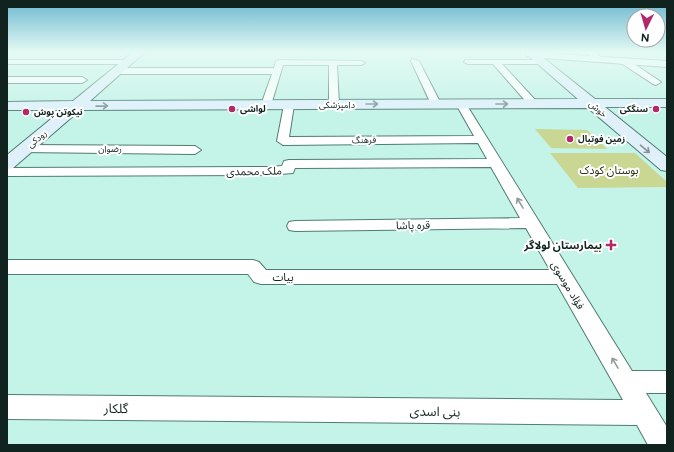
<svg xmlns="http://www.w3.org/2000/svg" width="674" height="452" font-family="Figtree,'Noto Sans Arabic',sans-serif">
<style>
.green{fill:#cad793}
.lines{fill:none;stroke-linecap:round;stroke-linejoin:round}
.minor-casing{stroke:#507c71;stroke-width:2}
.tertiary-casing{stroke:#507c71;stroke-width:2}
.secondary-casing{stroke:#507c71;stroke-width:2}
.minor{fill:#fff;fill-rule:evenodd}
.tertiary{fill:#fff;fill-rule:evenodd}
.secondary{fill:#dff0fb;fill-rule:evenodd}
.oneway{stroke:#829498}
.oneway2{stroke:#949c9a}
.poi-dot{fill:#b22969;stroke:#fff;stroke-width:1.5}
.labels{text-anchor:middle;stroke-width:4;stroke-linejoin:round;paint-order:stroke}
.far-street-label{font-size:9px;fill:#11231e;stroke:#fff}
.far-poi-label{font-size:9px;font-weight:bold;fill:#11231e;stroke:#fff;text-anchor:start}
.park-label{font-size:11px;fill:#2a2f0d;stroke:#fff}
.street-label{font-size:11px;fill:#11231e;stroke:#fff}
.poi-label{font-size:11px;font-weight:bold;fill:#11231e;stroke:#fff;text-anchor:end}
.near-street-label{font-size:13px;fill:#11231e;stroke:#fff}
</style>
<rect width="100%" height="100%" fill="#c4f3e7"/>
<g class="green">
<path d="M535,129l52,1 20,19 -56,-1z"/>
<path d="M550,153h85l32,29v5l-89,1z"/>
</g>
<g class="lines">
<defs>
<g id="minor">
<path d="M585,52h10l8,7 -7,2z"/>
<path d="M412,59l7,2 22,43 -1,2 -4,1 -5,-3 -20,-43z"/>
<path d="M621,59h6l34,23 -5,3 -3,-1 -32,-21z"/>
<path d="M7,60h122l4,2 -4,2h-122z"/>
<path d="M280,60l81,1 4,2 -4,2h-24l2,40 -5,3 -5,-3v-40h-46l-12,40 -5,3 -5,-3 11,-31h-155l-4,-3 4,-3h157l2,-7z"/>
<path d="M465,60h78l1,2 -4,2h-38l36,39 -5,3 -4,-1 -36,-41h-25l-4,-2z"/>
<path d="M7,77h75l5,3 -5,3h-75z"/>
<path d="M461,101l5,3 166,267h35v22h-21l21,34v18h-19l-11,-20 -630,-6v-24l616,5 -66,-116h-296l-7,-2 -6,-8h-241v-14h246l6,2 7,8h284l-24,-42 -231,3 -6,-1 -2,-4 2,-4 6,-1 225,-3 -29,-51 -196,1 -2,5 -24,2 -262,1v-8l262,-1 13,-1 2,-5 5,-1 198,-1 -9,-16 -195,2 -6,-4 7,-36 5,-3 5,3 -5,32 185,-1 -18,-32z"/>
<path d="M25,145l170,1 6,4 -6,4 -174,-2 -2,-3z"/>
</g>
<path id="tertiary" d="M526,52l141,9v6l-137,-10 -3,-1z"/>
<path id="secondary" d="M133,52h12l-55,49 488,-2 -54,-47h12l59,47h72v8h-62l62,50v14l-6,-1 -73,-62 -508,2 -67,58 -6,1v-14l55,-45h-55v-8l66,-1z"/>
</defs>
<use href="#minor" class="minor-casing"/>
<use href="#tertiary" class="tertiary-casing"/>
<use href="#secondary" class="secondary-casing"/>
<use href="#minor" class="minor"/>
<use href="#tertiary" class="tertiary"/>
<use href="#secondary" class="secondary"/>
</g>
<defs><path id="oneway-shaft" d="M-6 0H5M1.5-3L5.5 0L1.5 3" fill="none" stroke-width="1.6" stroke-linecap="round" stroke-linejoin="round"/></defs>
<g class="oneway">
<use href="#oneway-shaft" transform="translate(372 104)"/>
<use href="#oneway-shaft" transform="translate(502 104)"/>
<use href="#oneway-shaft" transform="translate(102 106) rotate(-1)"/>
<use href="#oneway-shaft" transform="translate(645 149) rotate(40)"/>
</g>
<g class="oneway2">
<use href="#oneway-shaft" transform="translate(520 203) rotate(-121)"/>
<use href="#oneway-shaft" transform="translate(615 363) rotate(-121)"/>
</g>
<linearGradient id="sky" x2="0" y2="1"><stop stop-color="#6bb7ce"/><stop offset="0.45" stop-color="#e4faf4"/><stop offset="1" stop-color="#e4faf4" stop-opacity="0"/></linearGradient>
<rect width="674" height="116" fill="url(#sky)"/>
<g class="poi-dot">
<circle cx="232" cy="109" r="4"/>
<circle cx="656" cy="109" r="4"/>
<circle cx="26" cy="112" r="4"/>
<circle cx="570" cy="139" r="4"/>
<path d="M609 239h4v4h4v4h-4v4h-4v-4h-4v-4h4z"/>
</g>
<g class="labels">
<g class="far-street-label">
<text x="337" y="108">دامپزشکی</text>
<text transform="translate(598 109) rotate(40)" y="3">خوش</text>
<text transform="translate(37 139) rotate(-40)" y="3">رودکی</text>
<text transform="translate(364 140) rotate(-1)" y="3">فرهنگ</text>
<text x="110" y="152">رضوان</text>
</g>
<g class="far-poi-label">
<text x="240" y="112">لواشی</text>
<text x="648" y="112" text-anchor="end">سنگکی</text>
<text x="34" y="115">نیکوتن پوش</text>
<text x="578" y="142">زمین فوتبال</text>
</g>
<g class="park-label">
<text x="609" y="174">بوستان کودک</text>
</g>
<g class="street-label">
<text transform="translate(254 171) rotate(-1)" y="4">ملک محمدی</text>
<text transform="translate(413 225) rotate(-1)" y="4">قره پاشا</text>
<text x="283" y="281">بیات</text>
<text transform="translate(568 285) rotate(59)" y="4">فؤاد موسوی</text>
</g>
<g class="poi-label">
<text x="602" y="249">بیمارستان لولاگر</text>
</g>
<g class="near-street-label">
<text transform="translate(116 408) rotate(1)" y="5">گلکار</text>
<text transform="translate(435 411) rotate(1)" y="5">بنی اسدی</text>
</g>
</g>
<rect width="674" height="452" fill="none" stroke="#11231e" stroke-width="16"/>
<g transform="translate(646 28) rotate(185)"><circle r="19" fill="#ffffff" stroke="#a0a7a5"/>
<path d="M0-3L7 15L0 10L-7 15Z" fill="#b22969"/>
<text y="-6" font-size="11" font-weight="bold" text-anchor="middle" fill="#11231e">N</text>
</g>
</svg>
